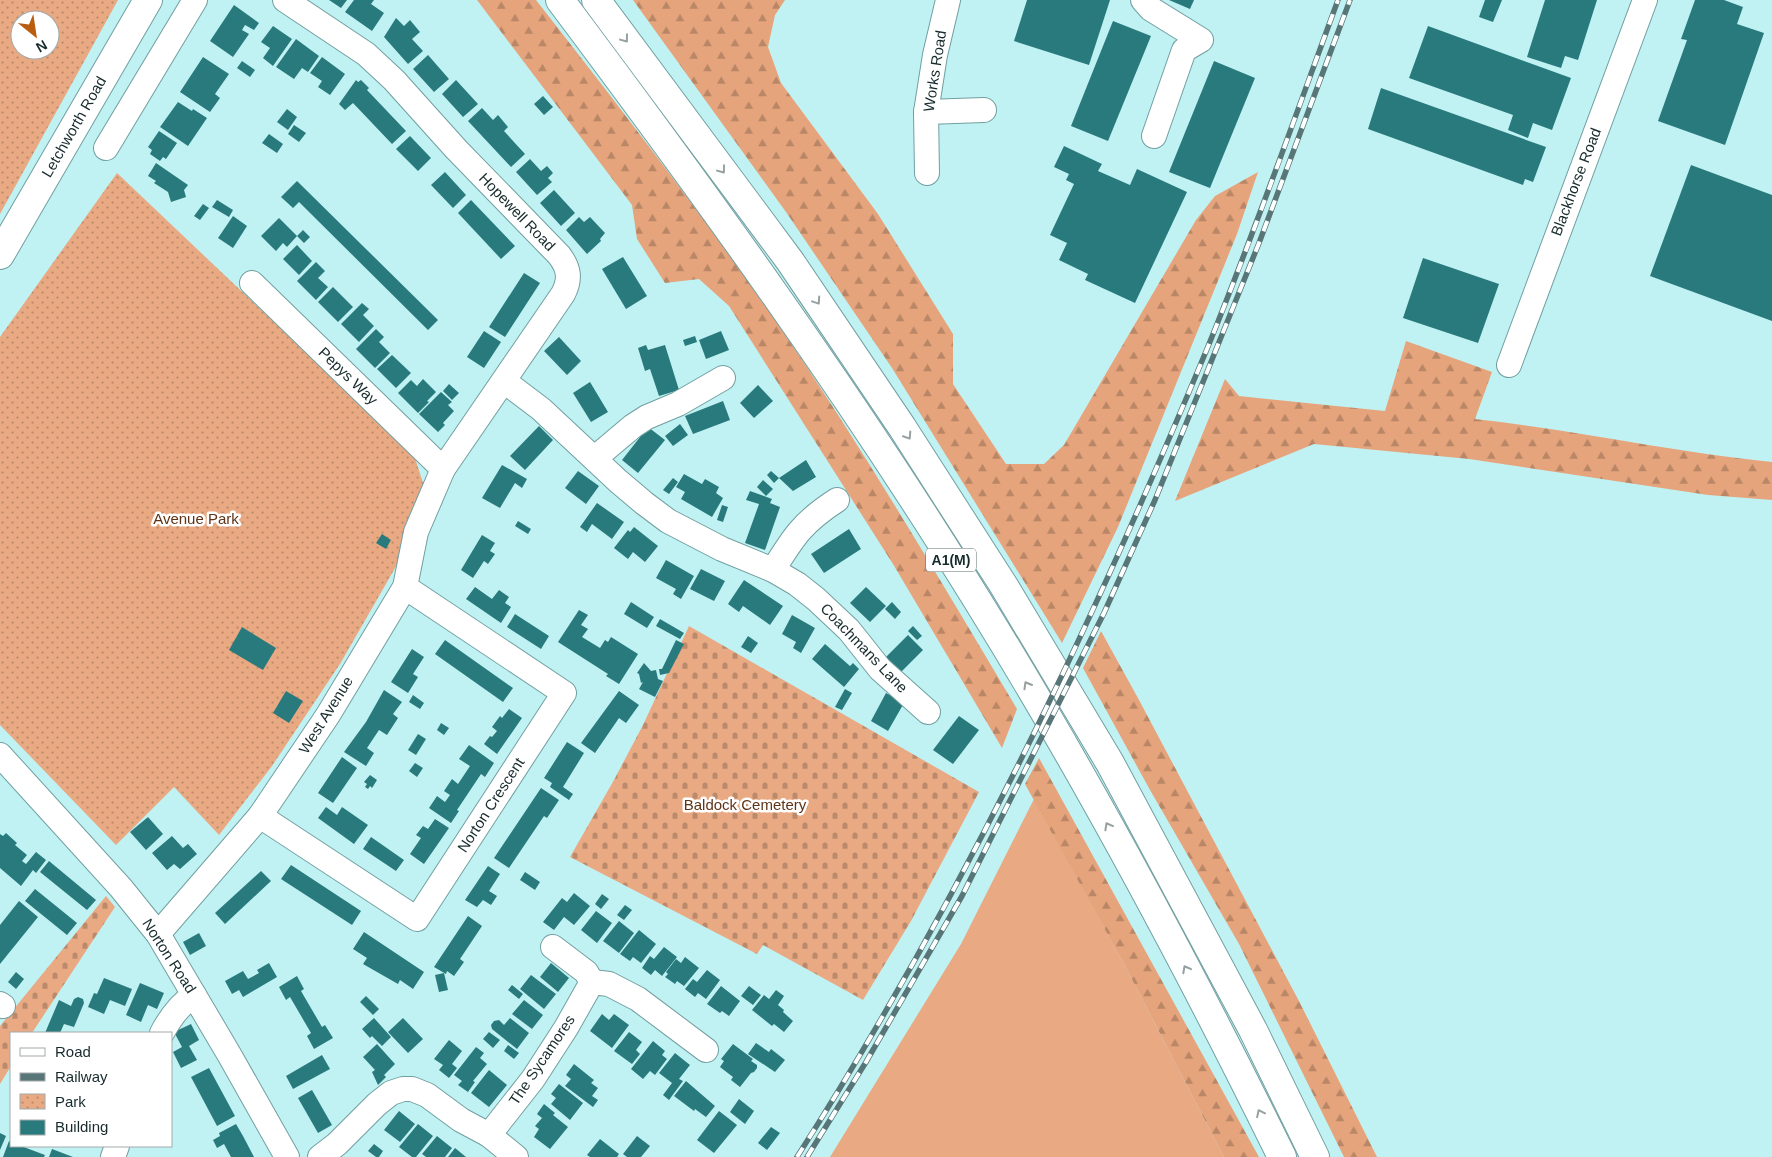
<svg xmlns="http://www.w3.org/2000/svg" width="1772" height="1157" font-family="Helvetica,sans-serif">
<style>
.grass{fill:#e8a983}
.forest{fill:url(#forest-firs)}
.cemetery{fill:url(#cemetery-stones)}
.park{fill:url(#park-dots);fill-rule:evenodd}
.building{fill:#297a7d}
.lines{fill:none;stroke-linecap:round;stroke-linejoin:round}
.minor-casing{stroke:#719fa0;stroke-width:26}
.major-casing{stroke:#719fa0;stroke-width:30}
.highway-casing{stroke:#719fa0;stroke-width:30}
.minor{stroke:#fff;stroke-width:24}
.major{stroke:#fff;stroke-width:28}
.highway{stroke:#fff;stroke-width:28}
.rail-casing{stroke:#587677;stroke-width:5.5}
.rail{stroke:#fff;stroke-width:4;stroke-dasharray:11;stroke-linecap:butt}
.oneway{stroke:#97a0a0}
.labels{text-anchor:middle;stroke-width:5;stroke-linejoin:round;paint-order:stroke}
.shield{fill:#fff;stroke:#5d6b6b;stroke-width:1}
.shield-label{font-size:14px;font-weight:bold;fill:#182b2c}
.street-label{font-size:15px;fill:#182b2c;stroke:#fff}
.park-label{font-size:15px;fill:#5f3416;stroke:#fff}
</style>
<defs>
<pattern id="forest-firs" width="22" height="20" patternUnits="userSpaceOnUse" patternTransform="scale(1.25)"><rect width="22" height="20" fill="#e6a47c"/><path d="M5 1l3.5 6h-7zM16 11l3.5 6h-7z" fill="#b98666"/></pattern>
<pattern id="cemetery-stones" width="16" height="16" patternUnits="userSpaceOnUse" patternTransform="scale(1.25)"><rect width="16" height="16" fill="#e8a983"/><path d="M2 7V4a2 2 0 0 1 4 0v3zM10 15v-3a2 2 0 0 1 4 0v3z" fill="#bb8a6b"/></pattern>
<pattern id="park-dots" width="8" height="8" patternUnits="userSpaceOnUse" patternTransform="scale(1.25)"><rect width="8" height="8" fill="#e8a983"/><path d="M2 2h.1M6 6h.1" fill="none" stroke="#bb8a6b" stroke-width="1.8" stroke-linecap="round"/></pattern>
</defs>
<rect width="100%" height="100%" fill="#c1f2f3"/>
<path class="grass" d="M1034,799l91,167 99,191h-394l131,-213z"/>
<g class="forest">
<path d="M477,0h59c82,105 164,211 240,321 86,126 163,257 241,388l-15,39 -109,-184 -164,-258 -30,-27 -34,4 -28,-44 -5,-34z"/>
<path d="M633,0h152l-10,15 -7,32 13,36 97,131 75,120v50l53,80h38l20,-19 132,-225 19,-24 43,-24 -21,62 -119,293 -56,116 -170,-275 -106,-156z"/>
<path d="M1406,341l86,31 -17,47c100,11 198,33 297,43v38l-64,-5 -239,-36 -155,-15 -139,57 50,-122 14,17 146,15z"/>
<path d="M1101,631l38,69 161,303 77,154h-33l-105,-213 -89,-154 -67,-122z"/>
<path d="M1039,758l220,399h-35l-99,-191 -100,-182z"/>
</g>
<g class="cemetery">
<path d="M689,626l290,166 -68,129 -48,79 -100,-55 -6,9 -187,-97 44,-77 29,-55z"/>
<path d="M106,896l9,11 -83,126h-21v33l-11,18v-58z"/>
</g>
<g class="park">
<path d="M0,0h118l-118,214zM20,20h30v30h-30z"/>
<path d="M117,173l297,282 11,34 -19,60 -66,115 -68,102 -53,69 -45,-48 -58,58 -116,-120v-388z"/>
</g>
<g class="building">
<path d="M329,0h18l-6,8z"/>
<path d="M354,0h20l-3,4 13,9 -12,18 -27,-19z"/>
<path d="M1027,0h83l-21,65 -75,-24z"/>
<path d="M1169,0h25l-4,9z"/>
<path d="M1485,0h17l-9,22 -14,-5z"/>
<path d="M1545,0h52l-19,60 -13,-4 -4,12 -34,-11z"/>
<path d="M1695,0h29l19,7 -6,17 27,9 -39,112 -67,-24 29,-81 -6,-1z"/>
<path d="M234,5l25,18 -5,7 -9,-5 -3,5 7,4 -16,23 -23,-16z"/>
<path d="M396,18l8,8 6,-6 10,12 -8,7 11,12 -15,13 -24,-27z"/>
<path d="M1113,21l38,15 -43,105 -37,-15z"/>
<path d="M273,26l19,13 -19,27 -10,-8 7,-10 -9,-6z"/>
<path d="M1428,26l143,52 -19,52 -19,-7 -5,15 -20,-8 5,-15 -104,-37z"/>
<path d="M296,39l23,17 -11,16 -6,-4 -8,11 -18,-12z"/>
<path d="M428,55l21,24 -15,13 -21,-23z"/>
<path d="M203,57l26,17 -14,20 5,4 -10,14 -30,-20z"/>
<path d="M322,57l23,17 -15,21 -12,-8 4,-6 -12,-8z"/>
<path d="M242,61l13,9 -5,7 -13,-9z"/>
<path d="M1214,61l41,17 -45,110 -41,-16z"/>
<path d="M356,80l2,2 3,-2 8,8 -2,2 39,41 -14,13 -39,-41 -8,7 -6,-6z"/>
<path d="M456,80l22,24 -15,13 -21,-23z"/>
<path d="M1381,88l165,59 -13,35 -8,-3 -2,6 -155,-56z"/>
<path d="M543,96l10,11 -9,8 -10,-11z"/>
<path d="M178,102l14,9 1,-2 14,9 -19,28 -28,-19z"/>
<path d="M482,108l11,12 5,-5 10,12 -4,4 21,23 -14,13 -43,-46z"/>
<path d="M287,109l10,8 -9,13 -11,-8z"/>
<path d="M294,125l12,8 -7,9 -11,-8z"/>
<path d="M159,131l18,12 -11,16 -3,-2 -3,4 -10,-7 2,-4 -4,-3z"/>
<path d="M269,134l14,10 -6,9 -15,-10z"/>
<path d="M410,136l21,22 -13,13 -22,-22z"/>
<path d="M1064,146l38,18 -4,7 32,14 7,-16 50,23 -52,111 -50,-23 3,-6 -29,-14 8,-17 -17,-8 24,-51 -8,-4 3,-6 -15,-7z"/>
<path d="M530,159l11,12 6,-5 6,7 -5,5 4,4 -15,13 -21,-23z"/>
<path d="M156,163l32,22 -4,5 2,7 -15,5 -3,-10 -14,-9 2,-2 -8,-5z"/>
<path d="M1691,165l81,30v126l-122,-45z"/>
<path d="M445,172l21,23 -13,13 -22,-23z"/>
<path d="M297,181l141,139 -10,10 -129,-128 -6,6 -12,-11z"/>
<path d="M554,190l21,23 -14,13 -21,-23z"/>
<path d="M217,200l16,10 -4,7 -17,-10z"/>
<path d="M471,200l44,46 -14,13 -43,-46z"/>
<path d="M203,204l6,4 -9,12 -6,-4z"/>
<path d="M233,216l14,10 -14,22 -15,-10z"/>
<path d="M579,217l5,5 6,-5 15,16 -5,6 1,2 -14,13 -21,-24z"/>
<path d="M279,218l18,18 6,-6 7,7 -6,6 -7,-7 -10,11 -4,-4 -7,8 -15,-15z"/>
<path d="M297,245l15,16 -13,14 -16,-16z"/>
<path d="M623,257l24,39 -21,13 -24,-40z"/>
<path d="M1423,258l76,26 -21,59 -75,-25z"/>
<path d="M316,262l9,9 -7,7 10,9 -12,13 -19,-19z"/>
<path d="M524,273l16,10 -35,54 -16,-10z"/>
<path d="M333,287l20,20 -15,15 -20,-20z"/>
<path d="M362,303l7,6 -6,6 11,11 -15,16 -18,-18z"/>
<path d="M376,329l8,8 -5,5 11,11 -15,15 -19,-19z"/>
<path d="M484,331l17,11 -17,26 -17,-11z"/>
<path d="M721,331l8,19 -23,9 -7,-19z"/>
<path d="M695,336l2,6 -12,4 -2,-6z"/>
<path d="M559,337l22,24 -14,14 -23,-24z"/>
<path d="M646,345l2,5 17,-5 14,45 -20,6 -9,-27 -5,2 -7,-23z"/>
<path d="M392,355l19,18 -15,15 -19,-19z"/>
<path d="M423,379l13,13 -9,9 2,1 -11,11 -20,-20 13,-13 6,6z"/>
<path d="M590,382l18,30 -17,10 -18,-29z"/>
<path d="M449,384l10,9 -7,7 -9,-9z"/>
<path d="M758,385l15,16 -19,17 -14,-15z"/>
<path d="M441,392l11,10 -4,3 6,6 -11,12 2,2 -7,7 -19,-18z"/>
<path d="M723,401l7,19 -37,14 -8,-18z"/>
<path d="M680,424l8,11 -15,11 -8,-10z"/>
<path d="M539,426l14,14 -28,30 -15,-14z"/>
<path d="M648,427l17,13 -27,33 -16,-13z"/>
<path d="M806,460l10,17 -23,14 -14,-13 -5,5 -7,-8 4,-4 8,7z"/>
<path d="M502,465l25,14 -5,9 -7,-5 -15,25 -18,-10z"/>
<path d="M578,471l21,15 -13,18 -21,-16z"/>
<path d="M684,474l18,10 3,-5 14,8 -3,6 7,5 -11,19 -31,-18 4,-7 -9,-5z"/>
<path d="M673,478l5,4 -9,12 -6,-4z"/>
<path d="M763,480l10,9 -7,7 -9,-9z"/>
<path d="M750,491l22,8 -2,4 10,4 -15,43 -20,-7 14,-39 -13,-4z"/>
<path d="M597,503l27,19 -12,17 -20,-15 -5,8 -7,-5z"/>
<path d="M722,505l6,2 -5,15 -6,-2z"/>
<path d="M518,521l13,8 -3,5 -13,-8z"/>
<path d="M634,527l24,19 -13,16 -12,-10 -5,7 -14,-11 14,-18 2,2z"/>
<path d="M849,529l12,20 -37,24 -13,-19z"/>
<path d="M382,534l9,6 -5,9 -10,-6z"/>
<path d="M482,535l13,8 -5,8 5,3 -7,10 -4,-3 -11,17 -12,-8z"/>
<path d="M666,560l28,16 -13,23 -8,-5 3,-5 -20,-11z"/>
<path d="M701,569l24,12 -11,20 -24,-12z"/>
<path d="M744,580l39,26 -13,19 -27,-19 -4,6 -11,-8z"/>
<path d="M475,587l17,12 7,-9 10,7 -4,6 6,4 -10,16 -35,-24z"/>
<path d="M866,587l20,19 -16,16 -20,-19z"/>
<path d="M631,602l23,15 -7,11 -23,-14z"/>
<path d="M892,602l9,10 -6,7 -10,-10z"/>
<path d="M579,610l9,5 -7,10 7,4 -6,8 18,11 5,-8 3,2 3,-5 27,17 -19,30 -13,-8 2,-2 -50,-32z"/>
<path d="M515,614l34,22 -8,13 -34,-22z"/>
<path d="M792,615l23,13 -14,25 -8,-5 3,-6 -14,-8z"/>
<path d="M660,619l24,14 -4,6 -24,-13z"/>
<path d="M913,626l9,10 -5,4 -9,-9z"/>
<path d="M242,627l34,21 -13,22 -34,-20z"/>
<path d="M908,635l15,15 -22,22 -15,-15z"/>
<path d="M748,636l10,7 -7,10 -10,-6z"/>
<path d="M445,640l68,48 -10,14 -68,-48z"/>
<path d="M676,640l8,4 -15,29 -9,2 -1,-6h3z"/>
<path d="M825,644l25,22 3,-3 6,6 -15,18 -32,-28z"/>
<path d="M412,649l12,8 -11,17 5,3 -10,16 -17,-11z"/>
<path d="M644,663l7,8 5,-1 2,9 5,2 -8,16 -16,-8 4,-7 -2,1 -2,-9 -2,-1z"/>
<path d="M845,689l7,4 -10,17 -7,-3z"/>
<path d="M384,690l18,12 -9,12 5,4 -11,17 -8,-5 -12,18 7,5 -8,13 -22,-14 22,-30z"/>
<path d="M286,691l17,10 -14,22 -16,-10z"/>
<path d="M619,691l20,14 -13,18 -7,-5 -24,35 -14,-10z"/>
<path d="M886,693l18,10 -16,28 -17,-10z"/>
<path d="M413,695l11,8 -4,6 -11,-7z"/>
<path d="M509,709l13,9 -25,36 -13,-10 6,-8 2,1 5,-6 -5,-4 8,-11 2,2z"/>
<path d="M959,716l20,14 -26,34 -20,-14z"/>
<path d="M441,723l8,5 -5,7 -7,-5z"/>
<path d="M418,734l8,5 -10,16 -8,-5z"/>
<path d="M567,742l17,11 -21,34 10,7 -4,6 -19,-13 2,-4 -8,-5z"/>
<path d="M469,745l25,18 -9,14 -4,-3 -24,36 2,1 -8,12 -22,-15 8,-12 8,6 5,-7 -6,-4 8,-12 6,5 12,-18 -11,-7z"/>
<path d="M342,757l15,11 -24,35 -15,-10z"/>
<path d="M415,763l8,5 -6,9 -8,-6z"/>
<path d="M370,775l7,5 -5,8 -2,-2 -2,3 -3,-2 2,-3 -3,-2z"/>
<path d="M541,788l18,12 -12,18 -3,-2 -35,52 -15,-10z"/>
<path d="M326,807l11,8 5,-8 26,18 -14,19 -36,-26z"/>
<path d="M148,817l15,17 -17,16 -16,-18z"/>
<path d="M435,819l14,9 -25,36 -14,-10 11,-16 -5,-3 7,-9 5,3z"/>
<path d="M6,833l11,10 -2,2 12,10 -5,6 4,3 10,-12 10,8 -10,13 -3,-3 -12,16 -21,-18v-34l3,2z"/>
<path d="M172,836l11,12 5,-4 9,10 -17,15 -6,-5 -7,6 -15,-17z"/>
<path d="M371,837l33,23 -8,11 -33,-22z"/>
<path d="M49,861l47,39 -9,10 -47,-38z"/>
<path d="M291,865l70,46 -9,14 -71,-46z"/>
<path d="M488,866l12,8 -11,17 8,5 -6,9 -8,-5 -6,7 -12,-7z"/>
<path d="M261,871l10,10 -46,43 -10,-11z"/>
<path d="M525,872l15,10 -5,8 -15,-10z"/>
<path d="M35,889l42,34 -10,12 -42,-34z"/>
<path d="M574,893l16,13 -16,19 -10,-8 -10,13 -11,-8 19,-24 5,4z"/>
<path d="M602,894l7,5 -8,10 -6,-5z"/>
<path d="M19,901l19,16 -38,47v-39z"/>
<path d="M625,905l7,5 -8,10 -7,-5z"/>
<path d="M596,911l16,12 -15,20 -16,-13z"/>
<path d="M468,916l14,10 -22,33 4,3 -10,14 -7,-5 -1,3 -12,-7z"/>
<path d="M619,921l15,12 -15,20 -16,-12z"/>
<path d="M639,930l17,14 -15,19 -8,-6 -3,4 -10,-7z"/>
<path d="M364,932l60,40 -11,17 -13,-9 -2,4 -35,-20 4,-6 -14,-9z"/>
<path d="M199,933l7,13 -16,9 -7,-13z"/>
<path d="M664,947l13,10 -15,19 -7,-6 -4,5 -9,-7 8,-12 4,3z"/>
<path d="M685,957l14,11 -15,18 -7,-5 -2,3 -10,-7 3,-3 -2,-2 10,-13 5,4z"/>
<path d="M269,963l8,14 -34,20 -4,-7 -7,4 -7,-13 18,-10 5,8 11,-6 -2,-3z"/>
<path d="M551,963l18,15 -11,14 -18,-15z"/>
<path d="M707,970l13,10 -14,19 -8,-6 -3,4 -10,-8 8,-10 4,3z"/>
<path d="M16,972l8,7 -8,10 -8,-7z"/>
<path d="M444,973l4,17 -9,2 -4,-17z"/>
<path d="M531,975l25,19 -12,15 -24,-20z"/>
<path d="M297,976l7,13 -3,2 21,36 3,-2 8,13 -19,11 -7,-13 4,-3 -21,-36 -4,3 -7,-13z"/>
<path d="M104,978l28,11 -7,17 -15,-6 -6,14 -16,-7 6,-14 3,1z"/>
<path d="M140,983l24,10 -7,16 -9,-4 -7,17 -15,-7z"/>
<path d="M512,985l11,9 -4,5 -11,-9z"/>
<path d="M721,986l19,15 -11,15 -7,-5 -2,2 -13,-9z"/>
<path d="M749,986l12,9 -8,10 -12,-9z"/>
<path d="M776,990l8,6 -6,9 6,5 -1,2 10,9 -9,11 -10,-8 -2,2 -20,-16 12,-15 5,4z"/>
<path d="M366,996l13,13 -6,6 -13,-13z"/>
<path d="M78,997l5,2 1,4 -10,24 -10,-3 -4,9h-15l14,-33 12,6 3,-7z"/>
<path d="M524,1000l19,15 -11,14 -20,-15z"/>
<path d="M602,1014l7,6 5,-6 15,11 -17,23 -22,-17z"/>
<path d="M374,1018l17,19 -9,9 -10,-10 -2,2 -8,-9z"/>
<path d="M403,1018l20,21 -15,14 -20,-21z"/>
<path d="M510,1018l19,15 -12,16 -25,-20 -1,-4 3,-4 5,-1 5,5z"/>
<path d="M191,1024l8,16 -10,6 8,14 -16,8 -8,-16 9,-5 -8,-15z"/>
<path d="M489,1032l11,8 -7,8 -10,-9z"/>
<path d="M629,1032l13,10 -6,8 4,4 -8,10 -18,-13z"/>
<path d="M449,1040l13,11 -10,13 5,4 -8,10 -10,-8 4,-5 -9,-6z"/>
<path d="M653,1041l12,10 -3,4 5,4 -12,16 -5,-4 -7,8 -12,-10z"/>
<path d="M756,1043l13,9 2,-3 14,11 -10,12 -27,-18z"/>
<path d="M377,1044l18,20 -11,11 2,2 -8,8 -6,-13 3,-2 -12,-13z"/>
<path d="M733,1044l20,15 -2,2 6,4v3l-3,4 -3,1 -11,14 -9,-7 2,-3 -13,-10 4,-6 -3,-2z"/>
<path d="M508,1045l11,8 -5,6 -10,-8z"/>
<path d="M476,1047l8,6 -4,5 7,6 -14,17 2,1 -7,10 -10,-7 4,-4 -8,-6z"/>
<path d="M675,1053l15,12 -11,14 4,2 -14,19 -6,-5 9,-12 -13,-10z"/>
<path d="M322,1055l8,14 -37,20 -7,-13z"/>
<path d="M574,1064l20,16 -3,3 7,5 -6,8 6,4 -5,7 -28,-21 6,-7 -5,-4z"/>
<path d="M209,1068l26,48 -18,10 -26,-49z"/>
<path d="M489,1070l18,15 -18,22 -18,-14z"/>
<path d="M686,1081l29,25 -9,11 -11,-8 -1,2 -20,-15z"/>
<path d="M559,1084l24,19 -13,17 -19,-16 5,-6 -5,-4z"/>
<path d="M312,1090l20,35 -14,8 -20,-35z"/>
<path d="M739,1099l15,12 -9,13 -15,-12z"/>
<path d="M544,1104l11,9 -2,2 15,12 -18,22 -16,-12 5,-8 -4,-3 7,-8 -5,-4z"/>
<path d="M399,1111l16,13 -15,18 -16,-12z"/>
<path d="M719,1111l18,14 -23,28 -17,-13z"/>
<path d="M236,1124l7,12 11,21h-23l-7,-13 -7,4 -4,-8 7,-4 -1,-3z"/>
<path d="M418,1124l15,12 -17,21h-4l-13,-10z"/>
<path d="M771,1127l9,6 -13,17 -9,-7z"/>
<path d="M0,1133l6,3 -6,14z"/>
<path d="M437,1136l15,12 -7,9h-19l-4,-3z"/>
<path d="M637,1136l13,10 -9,11h-14l-4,-3z"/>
<path d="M600,1139l19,15 -2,3h-27l-3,-2z"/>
<path d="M9,1141l2,1v4h10l24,9 -1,2h-41z"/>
<path d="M374,1144l9,7 -4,6h-3l-8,-6z"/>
<path d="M455,1148l11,9h-18z"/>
<path d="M52,1149l21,8h-24z"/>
</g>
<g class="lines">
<defs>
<g id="minor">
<path d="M1143,0l8,9 50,31 -17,10 -30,86"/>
<path d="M926,112l58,-2"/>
<path d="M106,148l89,-148"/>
<path d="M927,173l-1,-61 9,-57 13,-55"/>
<path d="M252,283l191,186"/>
<path d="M1509,365l136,-365"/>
<path d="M504,381l37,28 77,72 26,22 24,18 54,28 51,21 24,14 19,15 33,31 31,39 48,43"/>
<path d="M595,458l38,-32 14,-9 31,-13 45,-26"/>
<path d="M773,570c21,-34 30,-48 64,-70"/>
<path d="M0,755l121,133 37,46 72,122 57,101"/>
<path d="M260,816l157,103 147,-226 -159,-106"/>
<path d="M158,934l102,-118 68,-101 77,-128 11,-55 27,-63 120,-175c8,-15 6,-26 -4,-39l-103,-106 -62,-69 -28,-26 -81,-54"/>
<path d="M553,947l33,25 6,10"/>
<path d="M0,1004l3,2"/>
<path d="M162,1033c8,-15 17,-28 32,-38"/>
<path d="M489,1135l44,-56 33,-51 26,-46 17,2 29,15 68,51"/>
<path d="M113,1157l4,-11"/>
<path d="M320,1157l17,-13 40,-40 14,-11 12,-4h9l15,6 34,25 28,15 27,22"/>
</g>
<path id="major" d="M0,255l148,-255"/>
<g id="highway">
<path d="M560,0c147,196 291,395 419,603 111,179 210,365 303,554"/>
<path d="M596,0l194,261 112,166 102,159 106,177 143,267 62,127"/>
</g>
</defs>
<use href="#minor" class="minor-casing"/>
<use href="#major" class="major-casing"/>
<use href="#highway" class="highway-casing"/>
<use href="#minor" class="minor"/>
<use href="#major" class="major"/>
<use href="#highway" class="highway"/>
<defs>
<g id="rail">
<path d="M797,1157c163,-255 294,-529 410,-808 47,-115 88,-232 131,-349"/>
<path d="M807,1157l59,-95 96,-166 142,-283 51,-113 52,-128 52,-129 91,-243"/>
</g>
</defs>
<use href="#rail" class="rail-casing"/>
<use href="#rail" class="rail"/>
</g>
<defs><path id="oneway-chevron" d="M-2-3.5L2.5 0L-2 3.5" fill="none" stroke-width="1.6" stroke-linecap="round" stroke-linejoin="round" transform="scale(1.25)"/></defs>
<g class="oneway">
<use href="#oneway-chevron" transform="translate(625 39) rotate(53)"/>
<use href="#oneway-chevron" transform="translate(722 170) rotate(53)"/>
<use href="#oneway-chevron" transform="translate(817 301) rotate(56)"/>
<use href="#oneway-chevron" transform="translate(908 436) rotate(57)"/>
<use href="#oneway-chevron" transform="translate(1027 685) rotate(-120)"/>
<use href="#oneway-chevron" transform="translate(1108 826) rotate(-119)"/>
<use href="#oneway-chevron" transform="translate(1186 969) rotate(-118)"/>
<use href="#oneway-chevron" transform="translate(1260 1113) rotate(-116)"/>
</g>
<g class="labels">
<rect class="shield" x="926" y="548.5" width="50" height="23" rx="4"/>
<g class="shield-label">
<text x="951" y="565">A1(M)</text>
</g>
<g class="street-label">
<text transform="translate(935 71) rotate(-81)" y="5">Works Road</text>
<text transform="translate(74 127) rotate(-60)" y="5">Letchworth Road</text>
<text transform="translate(1576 182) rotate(-69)" y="5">Blackhorse Road</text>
<text transform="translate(517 212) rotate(46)" y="5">Hopewell Road</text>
<text transform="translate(348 376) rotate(44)" y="5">Pepys Way</text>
<text transform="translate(864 648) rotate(46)" y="5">Coachmans Lane</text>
<text transform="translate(326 715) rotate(-58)" y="5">West Avenue</text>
<text transform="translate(491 805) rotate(-57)" y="5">Norton Crescent</text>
<text transform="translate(169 956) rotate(57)" y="5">Norton Road</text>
<text transform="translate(542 1060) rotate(-56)" y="5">The Sycamores</text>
</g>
<g class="park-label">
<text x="196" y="524">Avenue Park</text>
<text x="745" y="810">Baldock Cemetery</text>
</g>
</g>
<rect x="10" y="1032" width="162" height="115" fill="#ffffff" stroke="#a3aaab"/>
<rect x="20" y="1048" width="25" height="8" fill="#ffffff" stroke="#a3aaab"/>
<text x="55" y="1057" font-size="15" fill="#182b2c">Road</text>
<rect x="20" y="1073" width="25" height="8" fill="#587677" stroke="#a3aaab"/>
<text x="55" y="1082" font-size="15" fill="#182b2c">Railway</text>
<rect x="20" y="1094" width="25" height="15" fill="url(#park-dots)" stroke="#a3aaab"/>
<text x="55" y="1107" font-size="15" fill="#182b2c">Park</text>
<rect x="20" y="1120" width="25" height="15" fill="#297a7d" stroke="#a3aaab"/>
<text x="55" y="1132" font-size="15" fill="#182b2c">Building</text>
<g transform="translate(35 35) rotate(150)"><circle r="24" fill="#ffffff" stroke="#a3aaab"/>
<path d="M0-4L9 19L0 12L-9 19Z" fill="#bb5d0f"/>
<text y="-8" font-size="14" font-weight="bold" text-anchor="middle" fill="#182b2c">N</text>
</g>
</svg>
